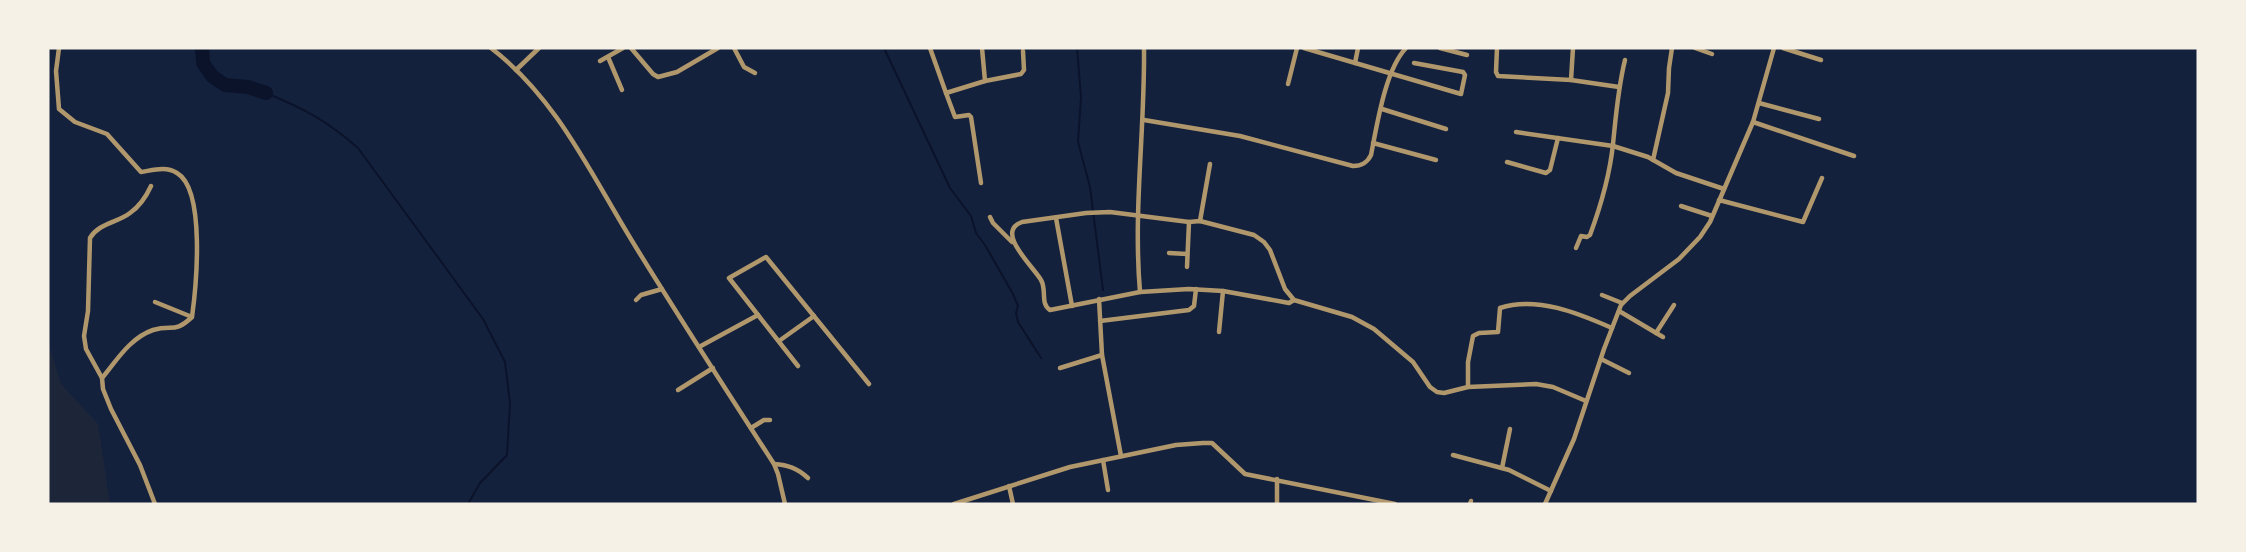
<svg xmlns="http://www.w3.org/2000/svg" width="2246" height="552" font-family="'DejaVu Sans',sans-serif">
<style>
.green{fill:#1d2539}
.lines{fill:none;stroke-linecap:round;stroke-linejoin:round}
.stream{stroke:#0b132b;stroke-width:2}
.river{stroke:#0b132b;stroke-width:14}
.minor{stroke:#b1986c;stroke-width:4.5}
</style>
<rect width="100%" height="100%" fill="#14213d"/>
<path class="green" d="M48,342l13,42 37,40 12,80h-62z"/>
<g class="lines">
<g class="stream">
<path d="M884,48l66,140 21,28 5,17 9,12 28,49 5,12 -2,7 2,9 23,36"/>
<path d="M1077,48l4,49 -3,45 12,45 13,103"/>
<path d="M266,93c39,16 61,28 92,55l125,171 22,43 5,41 -3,52 -27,28 -12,21"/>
</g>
<path class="river" d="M202,48l1,15 9,13 13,9 23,2 18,6"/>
<g class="minor">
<path d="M59,48l-3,23 3,38 16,13 32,12 34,38c13,-2 25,-6 36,1 29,17 19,115 15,144 -18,17 -19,7 -39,13 -23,8 -36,30 -51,48"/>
<path d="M491,48c68,52 102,131 146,201 45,73 91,144 137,215l4,10 7,30"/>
<path d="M631,48l22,26 5,3 19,-5 41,-24"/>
<path d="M734,48l10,19 11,6"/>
<path d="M930,48l16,45 39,-12 -3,-33"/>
<path d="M1304,48l157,46 4,-19 -2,-3 -49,-9"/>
<path d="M1440,48l27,7"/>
<path d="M1497,48l-1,24 2,4 73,4 48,7"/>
<path d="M1695,48l17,6"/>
<path d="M1783,48l38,12"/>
<path d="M608,57l14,33"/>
<path d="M600,61l23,-13"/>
<path d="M1355,63l3,-15"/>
<path d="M516,70l23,-22"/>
<path d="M1571,80l2,-32"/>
<path d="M985,81l36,-7 3,-4 -1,-19"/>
<path d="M1288,84l9,-36"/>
<path d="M946,93l9,24 14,-2 2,2 10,66"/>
<path d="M1759,103l60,16"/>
<path d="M1382,109l64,20"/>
<path d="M1144,120l96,16 113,30c9,0 14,-3 18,-11 6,-30 14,-85 35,-107"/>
<path d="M1753,122l101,34"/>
<path d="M1516,132l97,14 35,11 28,16 48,16"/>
<path d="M1373,143l63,17"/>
<path d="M1653,160l15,-67 1,-25 3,-20"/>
<path d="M1507,162l39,11 4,-3 8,-32"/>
<path d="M151,186c-5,11 -11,20 -21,27 -13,10 -31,10 -40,25l-2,73 -4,25 2,13 16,29 1,11 8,20 29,56 15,39"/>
<path d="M1719,200l84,22 19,-44"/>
<path d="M1681,206l31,10"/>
<path d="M990,217l3,6 19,19"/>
<path d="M1056,218l16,88"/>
<path d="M1200,221l10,-57"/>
<path d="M1576,248l5,-12 6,1 3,-2c10,-27 20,-62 23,-91 3,-29 5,-56 12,-84"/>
<path d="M1169,253l18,1"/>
<path d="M1187,267l2,-45"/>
<path d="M1140,292c-7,-82 5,-162 4,-244"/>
<path d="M1602,295l20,8"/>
<path d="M1099,299l3,56 19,101"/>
<path d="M636,300l5,-5 21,-6"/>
<path d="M1294,300l-5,3 -66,-12 -34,-2 -49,3 -90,18c-10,-6 -3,-20 -9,-30 -7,-13 -47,-48 -19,-58l64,-9 24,-1 79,10 11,-1 54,14 10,7 6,8 15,39 9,11 58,17 22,12 39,33 17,25 7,5 7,1 24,-6 68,-3 17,3 33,14"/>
<path d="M155,302l37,15"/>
<path d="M1619,311l44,26"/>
<path d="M758,315l40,51"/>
<path d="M1100,321l89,-11 5,-4 2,-17"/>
<path d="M1219,332l4,-41"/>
<path d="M1656,333l18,-28"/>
<path d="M779,341l35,-25"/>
<path d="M699,347l59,-32 -29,-37 37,-21 103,127"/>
<path d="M1601,359l28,14"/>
<path d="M1060,368l42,-13"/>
<path d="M1468,387v-25l5,-26 6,-3 19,-1 2,-24c37,-12 78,5 112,20"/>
<path d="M678,390l35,-22"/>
<path d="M751,428l13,-8h6"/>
<path d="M1453,455l56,15 42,21"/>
<path d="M1103,460l5,30"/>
<path d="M774,464c14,1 23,4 34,14"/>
<path d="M1502,468l8,-39"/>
<path d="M1009,486l4,18"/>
<path d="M954,504l116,-37 106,-22 27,-2h9l33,31 150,30"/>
<path d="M1277,504v-25"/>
<path d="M1470,504l1,-3"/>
<path d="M1545,504l29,-65 30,-90 17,-44 9,-9 49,-37 21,-22 10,-15 43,-100 21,-74"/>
</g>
</g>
<rect width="2246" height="552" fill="none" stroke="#f6f1e7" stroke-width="99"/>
</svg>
